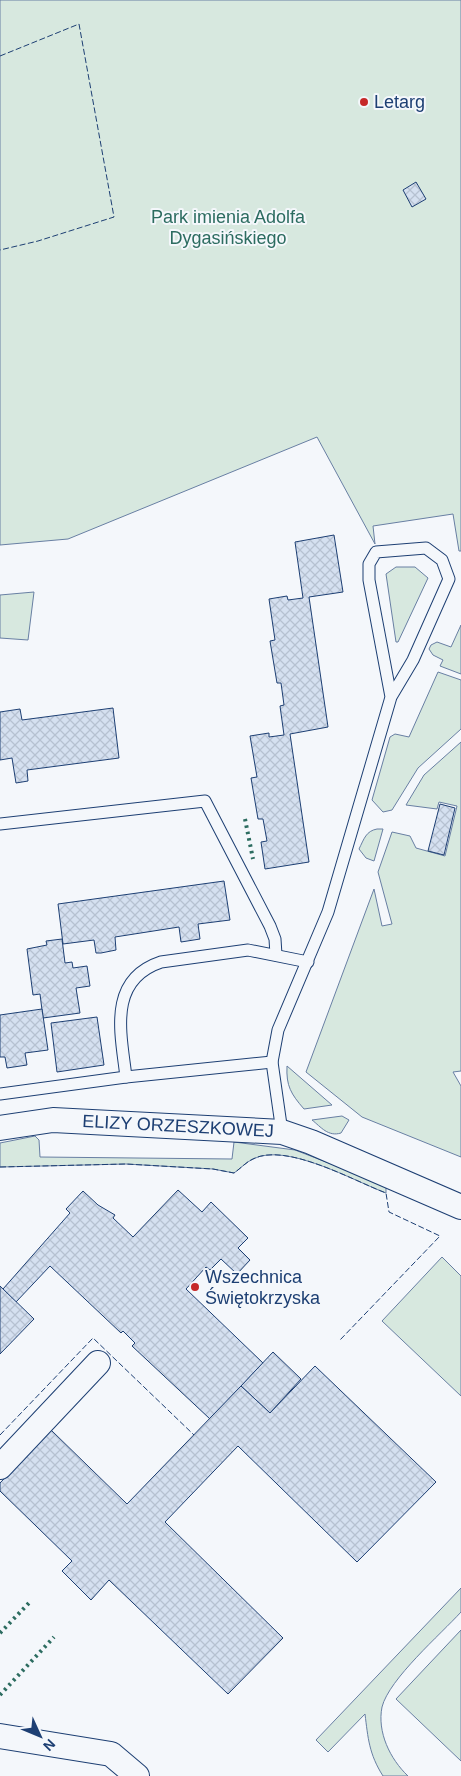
<svg xmlns="http://www.w3.org/2000/svg" width="461" height="1776" font-family="Helvetica,sans-serif">
<style>
.green{fill:#d7e8df;stroke:#687fa3}
.building{fill:url(#building-cross-hatch);stroke:#1d3f73}
.lines{fill:none;stroke-linecap:round;stroke-linejoin:round}
.lane-casing{stroke:#1d3f73;stroke-width:13}
.street-casing{stroke:#1d3f73;stroke-width:26}
.lane{stroke:#f4f7fb;stroke-width:11}
.street{stroke:#f4f7fb;stroke-width:24}
.hedge{stroke:#2c6c60;stroke-width:4;stroke-dasharray:2.5 4;stroke-linecap:butt}
.fence{stroke:#1d3f73;stroke-width:1;stroke-dasharray:6 2.5;stroke-linecap:butt}
.poi-dot{fill:#c62828;stroke:#f4f7fb;stroke-width:2}
.labels{text-anchor:middle;stroke-width:4;stroke-linejoin:round;paint-order:stroke}
.poi-label{font-size:18px;fill:#1d3f73;stroke:#f4f7fb;text-anchor:start}
.park-label{font-size:18px;fill:#2c6c60;stroke:#f4f7fb}
.street-label{font-size:18px;fill:#1d3f73;stroke:#f4f7fb}
</style>
<defs>
<pattern id="building-cross-hatch" width="8" height="8" patternUnits="userSpaceOnUse" patternTransform="scale(1.25)"><rect width="8" height="8" fill="#d5e0f0"/><path d="M0 0l8 8M0 8l8-8" fill="none" stroke="#b6c1d1"/></pattern>
</defs>
<rect width="100%" height="100%" fill="#f4f7fb"/>
<g class="green">
<path d="M0,0h461v551h-2l-6,-37 -80,12 2,18 -58,-107 -249,102 -68,6z"/>
<path d="M396,567h19l13,11 -30,64h-2l-10,-68z"/>
<path d="M34,592l-6,48 -28,-2v-43z"/>
<path d="M461,625v49l-21,-8 3,-6 -10,-5 -4,-6 2,-4 6,-3 14,5z"/>
<path d="M438,672l23,8v49l-43,39 -26,42 -9,2 -11,-12 18,-63 5,-3 14,3z"/>
<path d="M461,742v329l-8,1 8,14v71l-99,-40 -56,-45 68,-183 8,37 10,-2 -14,-52 14,-40 18,4 6,12 29,8 12,-50 -18,-4 -2,7 -31,-4 18,-30z"/>
<path d="M377,829h6l-9,32 -8,-3 -7,-9c5,-10 7,-18 18,-20z"/>
<path d="M287,1066l45,39 -28,4c-13,-15 -18,-23 -17,-43z"/>
<path d="M342,1116l7,4 -8,13c-13,4 -20,-6 -29,-13z"/>
<path d="M35,1136l4,4 1,17 192,2 2,-17 61,8 91,35v8c-32,-12 -100,-51 -133,-34 -7,3 -13,10 -19,14l-21,-4 -87,-5 -126,3v-24z"/>
<path d="M442,1257l19,19v120l-79,-75z"/>
<path d="M461,1588v24c-20,22 -72,67 -79,95 -5,25 8,52 26,69h-25c-14,-22 -15,-38 -18,-62l-37,38 -12,-12z"/>
<path d="M461,1630v131l-65,-62z"/>
</g>
<g class="building">
<path d="M416,182l10,17 -14,8 -9,-17z"/>
<path d="M334,535l9,57 -34,5 19,130 -38,7 19,128 -44,7 -4,-27 6,-1 -4,-22h-5l-7,-41 6,-1 -7,-41 19,-3v4l15,-2 -4,-29 4,-1 -3,-22h-4l-7,-42 5,-1 -6,-41 18,-3 1,4 15,-2 -8,-56z"/>
<path d="M113,708l6,50 -92,12 1,11 -12,2 -4,-25 -12,2v-48l20,-3 2,11z"/>
<path d="M440,804l15,4 -11,47 -16,-4z"/>
<path d="M224,881l6,39 -32,4 2,15 -19,3 -2,-15 -64,10 1,13 -15,3h-5l-2,-13 -31,4 -5,-40z"/>
<path d="M62,939l3,24 7,-1 1,6 14,-2 3,20 -14,2 4,25 -37,5 -3,-24 -7,1 -6,-46 20,-4 -1,-4z"/>
<path d="M42,1009l6,41 -23,3 2,12 -20,3 -2,-11h-5v-42z"/>
<path d="M97,1017l7,48 -47,7 -6,-49z"/>
<path d="M178,1190l24,22 9,-10 37,36 -10,10 12,12 -13,14 -16,-15 -11,11 -4,-3 -20,22 77,74 -53,56 -78,-73 3,-3 -12,-12 -2,2 -71,-67 -34,36 -13,-13 67,-76 -4,-4 17,-18 15,14 17,10 -2,3 20,19z"/>
<path d="M0,1286l34,33 -34,35z"/>
<path d="M273,1352l28,27 -31,34 -29,-27z"/>
<path d="M315,1366l121,116 -79,80 -119,-116 -73,76 118,116 -55,56 -119,-114 -18,20 -29,-29 10,-10 -72,-70v-8l51,-53 76,74 114,-118 29,27z"/>
</g>
<g class="lines">
<defs>
<g id="lane">
<path d="M0,824l205,-23 65,125 5,13 1,16"/>
<path d="M126,1077c-5,-43 -19,-97 35,-115l87,-12 60,12"/>
<path d="M0,1094l126,-17 146,-15"/>
<path d="M282,1132l-10,-70 6,-32 50,-118 63,-215 22,-37 36,-81 -7,-19 -16,-12 -50,4 -7,12v16l22,117"/>
</g>
<g id="street">
<path d="M0,1128l53,-8 229,12 29,10 150,65"/>
<path d="M0,1467l98,-104"/>
<path d="M0,1736l111,18 26,22"/>
</g>
</defs>
<use href="#lane" class="lane-casing"/>
<use href="#street" class="street-casing"/>
<use href="#lane" class="lane"/>
<use href="#street" class="street"/>
<g class="hedge">
<path d="M245,819l8,40"/>
<path d="M0,1633l29,-30"/>
<path d="M0,1695l54,-58"/>
</g>
<g class="fence">
<path d="M0,56l79,-32 35,193 -76,24 -38,9"/>
<path d="M0,1167l126,-3 87,5 21,4c6,-4 12,-11 19,-14 33,-17 101,22 133,34l3,19 51,24 -100,104"/>
<path d="M0,1435l93,-97 101,97"/>
</g>
</g>
<g class="poi-dot">
<circle cx="364" cy="102" r="5"/>
<circle cx="195" cy="1287" r="5"/>
</g>
<g class="labels">
<g class="poi-label">
<text x="374" y="108">Letarg</text>
<text x="205" y="1283">Wszechnica<tspan x="205" dy="21">Świętokrzyska</tspan></text>
</g>
<g class="park-label">
<text x="228" y="223">Park imienia Adolfa<tspan x="228" dy="21">Dygasińskiego</tspan></text>
</g>
<g class="street-label">
<text transform="translate(178 1126) rotate(3)" y="6">ELIZY ORZESZKOWEJ</text>
</g>
</g>
<g transform="translate(40 1736) rotate(134)" stroke="#f4f7fb" stroke-width="4" paint-order="stroke">
<path d="M0-4L9 19L0 12L-9 19Z" fill="#1d3f73"/>
<text y="-8" font-size="14" font-weight="bold" text-anchor="middle" fill="#1d3f73">N</text>
</g>
</svg>
